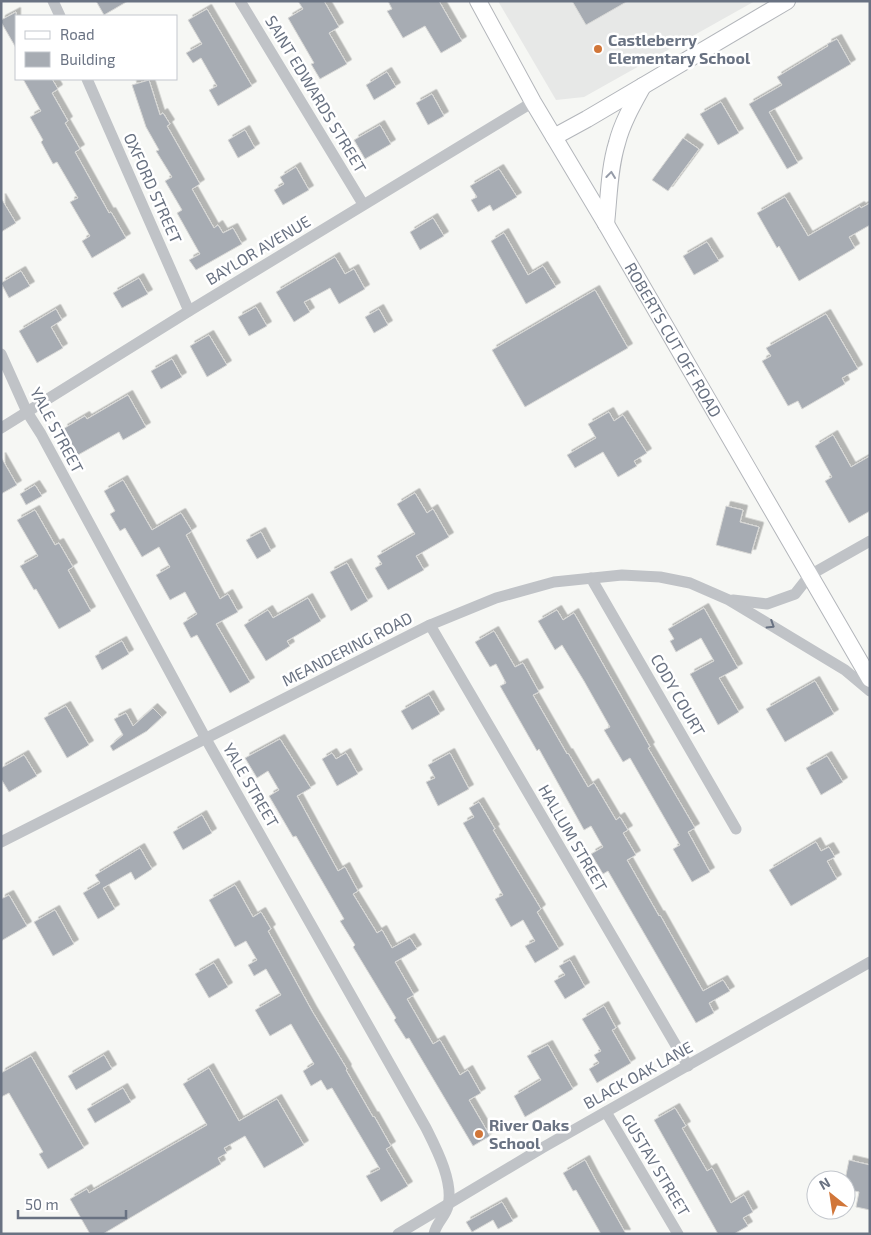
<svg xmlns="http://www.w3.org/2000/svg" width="871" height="1235" font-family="'Exo 2',sans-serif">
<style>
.built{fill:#e7e8e7}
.building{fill:#a7acb3;stroke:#d8d8d6;filter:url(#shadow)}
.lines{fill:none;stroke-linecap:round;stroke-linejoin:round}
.secondary-casing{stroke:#b3b6bb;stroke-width:18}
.street{stroke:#c0c3c7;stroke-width:11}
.secondary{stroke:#fff;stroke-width:16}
.oneway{stroke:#969ca8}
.oneway2{stroke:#697282}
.poi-dot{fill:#d17639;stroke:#fff;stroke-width:2}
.labels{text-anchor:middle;stroke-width:5;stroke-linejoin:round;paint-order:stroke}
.poi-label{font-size:16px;font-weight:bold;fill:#697282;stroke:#fff;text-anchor:start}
.street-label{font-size:16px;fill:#697282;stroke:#fff}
</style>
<defs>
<filter id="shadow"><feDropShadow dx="4.5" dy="-4.5" stdDeviation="0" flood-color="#0004"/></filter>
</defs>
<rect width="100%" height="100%" fill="#f6f7f4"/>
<path class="built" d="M498,1h257l-171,96 -28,3z"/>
<g class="building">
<path d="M96,1h32l-24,14z"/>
<path d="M298,1h26l15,26 -10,6 18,31 -27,15 -9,-15 3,-1 -26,-45 15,-9z"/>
<path d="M388,1h51l23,40 -21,12 -16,-27 -22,12 -16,-27 5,-2z"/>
<path d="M572,1h56l-42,24z"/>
<path d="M207,9l45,77 -34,20 -9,-16 8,-4 -16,-28 -8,5 -7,-10 16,-9 -14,-24z"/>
<path d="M16,12v36l-15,-26v-2z"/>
<path d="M837,39l14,25 -82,48 29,51 -11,6 -38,-65 33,-19 -5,-8 51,-31 -1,-2z"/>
<path d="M387,72l9,15 -22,13 -8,-15z"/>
<path d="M23,79h29l6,10 -6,4 16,28 -3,2 15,26 -5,3 34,61 2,-1 15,26 -34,20 -10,-17 8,-5 -20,-34 8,-4 -21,-36 -4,2 -12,-22 2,-2 -13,-23 11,-6z"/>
<path d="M149,80l11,35 3,-2 7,11 -3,2 33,58 -8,5 22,39 4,-3 5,8 10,-5 9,16 -46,26 -7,-10 11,-6 -23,-41 5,-3 -17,-29 7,-4 -16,-26 3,-1 -13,-23 -14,-42z"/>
<path d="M432,94l12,22 -16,9 -12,-22z"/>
<path d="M721,102l18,31 -21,12 -18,-31z"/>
<path d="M380,125l11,19 -26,15 -11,-19z"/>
<path d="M245,130l10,18 -17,10 -10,-18z"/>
<path d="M683,138l16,11 -31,42 -16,-11z"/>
<path d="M296,167l13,23 -26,15 -9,-15 10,-6 -4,-7z"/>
<path d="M499,169l18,28 -24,14 -3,-6 -12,7 -7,-12 6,-3 -7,-11z"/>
<path d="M785,197l23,39 52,-30 1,2 9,-5v22l-21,12 6,11 -56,33 -20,-35 -2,2 -20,-35z"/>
<path d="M1,198l15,25 -15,9z"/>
<path d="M433,218l11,18 -24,14 -10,-18z"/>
<path d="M504,233l24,42 15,-9 13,21 -30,17 -35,-63z"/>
<path d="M707,242l12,19 -25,14 -11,-19z"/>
<path d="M335,257l10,17 9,-5 11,20 -26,15 -9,-16 -26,14 6,10 -16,10 -18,-30z"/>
<path d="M21,271l9,15 -21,12 -8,-15z"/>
<path d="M139,278l9,16 -26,14 -9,-15z"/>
<path d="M595,290l33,58 -103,59 -33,-57z"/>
<path d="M256,307l11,19 -18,10 -11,-19z"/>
<path d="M56,309l6,11 -11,7 12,21 -26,15 -18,-32z"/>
<path d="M379,309l9,16 -14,8 -9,-16z"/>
<path d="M826,314l32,55 -16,9 3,6 -43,25 -4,-8 -10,5 -26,-45 9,-5 -5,-8z"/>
<path d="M209,335l18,30 -20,12 -17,-31z"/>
<path d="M172,359l10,18 -21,12 -10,-18z"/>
<path d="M128,395l18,32 -23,13 -4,-8 -41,23 -15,-26 22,-13 2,3z"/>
<path d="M609,412l5,9 9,-6 24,38 -13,8 3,5 -19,11 -15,-25 -28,16 -8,-13 29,-17 -8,-14z"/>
<path d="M833,435l18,32 19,-11v55l-21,12 -24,-42 7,-4 -17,-31z"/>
<path d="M1,457l16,28 -16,9z"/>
<path d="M123,480l29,50 29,-17 11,18 -6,4 34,64 8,-5 10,18 -22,12 34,58 -20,11 -33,-58 -6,3 -8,-15 14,-9 -12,-22 -15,8 -14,-25 14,-8 -11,-20 -17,10 -17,-29 -5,3 -10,-17 5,-3 -11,-20z"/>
<path d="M35,485l7,11 -16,9 -6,-11z"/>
<path d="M415,493l12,20 6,-4 16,28 -33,19 8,14 -36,20 -13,-22 7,-4 -5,-8 38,-22 -18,-30z"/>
<path d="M726,506l17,4 -3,12 19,5 -8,27 -35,-9z"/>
<path d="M35,510l20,35 4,-2 14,24 -5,3 23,41 -32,18 -23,-40 -2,1 -14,-24 18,-10 -21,-36z"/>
<path d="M261,532l10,19 -14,8 -11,-19z"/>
<path d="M347,563l21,38 -17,10 -21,-39z"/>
<path d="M308,598l13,23 -34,20 3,5 -24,15 -22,-36 24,-15 5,8z"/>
<path d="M704,608l34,60 -19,10 20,34 -21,13 -28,-51 24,-13 -13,-23 -25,14 -6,-11 4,-2 -6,-10z"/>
<path d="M557,610l6,10 11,-7 76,134 -2,1 47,80 -7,4 22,40 -18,10 -19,-33 7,-4 -50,-87 -7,4 -19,-32 6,-3 -26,-46 -22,-36 -7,5 -17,-29z"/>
<path d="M494,631l21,36 8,-4 16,29 -6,3 34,59 1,-1 20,34 6,-4 22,37 4,-3 8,13 -5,3 13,22 -9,5 32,56 1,-1 43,76 20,-11 7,11 -21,12 5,10 -18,10 -88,-152 -5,3 -12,-20 12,-7 -12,-21 -7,4 -45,-81 -2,2 -37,-65 6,-3 -10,-19 -6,3 -15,-25z"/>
<path d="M122,641l7,13 -27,16 -7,-14z"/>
<path d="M815,681l19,33 -49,28 -19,-33z"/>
<path d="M429,695l11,19 -28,16 -11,-19z"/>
<path d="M66,706l23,39 -22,13 -23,-40z"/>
<path d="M153,708l9,9 -15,14 -34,20 -3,-5 13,-11 -9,-16 12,-6 7,13z"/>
<path d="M280,739l31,49 -14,8 41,75 7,-4 13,24 -5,3 24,39 5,-3 10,18 18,-10 7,11 -22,13 19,33 -7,4 26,45 7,-4 20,35 8,-5 13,23 -12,7 21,36 -17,10 -64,-108 -3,1 -12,-19 2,-2 -43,-71 2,-2 -15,-24 4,-2 -48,-83 -3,1 -24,-41 10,-6 -11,-19 -11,7 -12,-20z"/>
<path d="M332,753l4,6 10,-6 12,21 -21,12 -15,-27z"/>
<path d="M450,753l19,36 -31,17 -12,-24 9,-4 -7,-13z"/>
<path d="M24,755l13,21 -28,16 -8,-13v-11z"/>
<path d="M827,756l16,26 -22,13 -15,-27z"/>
<path d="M479,802l16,27 -2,1 48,79 -4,3 22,37 -24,14 -10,-17 10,-5 -12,-21 -12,7 -16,-28 8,-4 -40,-72 11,-6 -5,-9z"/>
<path d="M202,815l10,18 -29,17 -10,-18z"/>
<path d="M816,842l5,9 8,-4 6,10 -8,4 10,18 -46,27 -22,-36z"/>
<path d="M140,848l12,21 -17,11 -4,-8 -28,16 12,21 -17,10 -15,-26 17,-10 -5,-8z"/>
<path d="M235,885l18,32 8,-5 10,17 -3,2 44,80 35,58 -1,1 27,47 1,-1 17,30 -5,3 22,37 -27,16 -15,-26 14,-7 -48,-81 -5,2 -6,-10 -10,6 -8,-15 11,-7 -23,-40 -21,12 -15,-26 26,-15 -15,-26 -12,7 -6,-11 9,-5 -11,-19 -11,6 -26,-47z"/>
<path d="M9,895l18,31 -26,15v-42z"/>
<path d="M55,910l19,34 -21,12 -19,-34z"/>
<path d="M570,960l15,27 -20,12 -11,-18 11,-6 -6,-9z"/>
<path d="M214,963l14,24 -19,11 -14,-24z"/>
<path d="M604,1006l12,22 -4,2 19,33 -34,20 -8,-14 10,-6 -5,-8 7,-4 -19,-32z"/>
<path d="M548,1045l25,44 -48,28 -11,-21 27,-16 -14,-24z"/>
<path d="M104,1055l8,14 -36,21 -8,-14z"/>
<path d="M31,1056l53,92 -36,21 -9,-15 4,-2 -34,-59 -8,4v-24z"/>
<path d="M209,1068l30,53 38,-22 27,46 -40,23 -19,-32 -21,12 3,5 -9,5 3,6 -118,70h-13l-20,-35 17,-10 2,4 118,-68 -24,-41z"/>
<path d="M123,1088l8,14 -36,21 -8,-14z"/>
<path d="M675,1108l11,18 -4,2 25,43 5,-3 19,35 13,-8 9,17 -10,6 5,8 -14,8h-16l-64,-114z"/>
<path d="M585,1160l10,19 31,55h-25l-25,-44 -3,1 -10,-18z"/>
<path d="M849,1160l21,5v45l-14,-3 3,-15 -13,-3v-14z"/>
<path d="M502,1202l11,19 -15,8 -5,-9 -21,12 -6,-10z"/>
</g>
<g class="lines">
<defs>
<g id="secondary">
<path id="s1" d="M478,1l55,101 73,122 264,455"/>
<path d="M554,137l33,-18 200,-118"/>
<path d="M606,224c3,-27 3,-55 11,-81 5,-20 16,-39 26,-57"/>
</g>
</defs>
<use href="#secondary" class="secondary-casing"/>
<g class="street">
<path d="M53,1l7,15"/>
<path d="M240,1l123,203"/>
<path d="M87,79l102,232"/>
<path d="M1,354l26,58 14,22 165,305 220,389c10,20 28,54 22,78 -2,10 -12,17 -14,28"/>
<path d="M1,428l188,-117 344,-209"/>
<path d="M591,578l145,251"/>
<path d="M733,600l34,4 28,-10 15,-19 60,-34"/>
<path d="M430,625l258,441"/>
<path d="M1,842l429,-217 66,-27 58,-16 68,-7 38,2 30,6 39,17 116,70 25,21"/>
<path d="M606,1112l72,122"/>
<path d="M398,1234l144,-86 328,-186"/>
</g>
<use href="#secondary" class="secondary"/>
</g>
<defs><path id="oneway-chevron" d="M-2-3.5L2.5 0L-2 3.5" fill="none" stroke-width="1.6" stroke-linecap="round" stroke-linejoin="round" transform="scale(1.25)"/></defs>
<use class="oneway" href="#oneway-chevron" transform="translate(611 175) rotate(-83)"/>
<use class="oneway2" href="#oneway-chevron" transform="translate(771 625) rotate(32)"/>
<g class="poi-dot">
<circle cx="598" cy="49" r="5"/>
<circle cx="479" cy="1134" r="5"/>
</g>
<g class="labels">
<g class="poi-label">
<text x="608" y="46">Castleberry<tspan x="608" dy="18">Elementary School</tspan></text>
<text x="489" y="1131">River Oaks<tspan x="489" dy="18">School</tspan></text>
</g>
<g class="street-label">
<text transform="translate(316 94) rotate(59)" y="6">SAINT EDWARDS STREET</text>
<text transform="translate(153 188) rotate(66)" y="6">OXFORD STREET</text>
<text transform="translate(258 250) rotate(-31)" y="6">BAYLOR AVENUE</text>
<text dy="6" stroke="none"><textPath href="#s1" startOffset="391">ROBERTS CUT OFF ROAD</textPath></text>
<text transform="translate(57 430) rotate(62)" y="6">YALE STREET</text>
<text transform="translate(347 649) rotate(-27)" y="6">MEANDERING ROAD</text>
<text transform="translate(678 695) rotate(60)" y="6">CODY COURT</text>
<text transform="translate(251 785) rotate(60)" y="6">YALE STREET</text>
<text transform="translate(573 838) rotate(60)" y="6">HALLUM STREET</text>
<text transform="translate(638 1075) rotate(-29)" y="6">BLACK OAK LANE</text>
<text transform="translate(656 1165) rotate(59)" y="6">GUSTAV STREET</text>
</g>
</g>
<rect width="871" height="1235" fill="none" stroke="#697282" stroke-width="5"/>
<rect x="15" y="15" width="162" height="65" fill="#ffffff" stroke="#c3c7cd"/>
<rect x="25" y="31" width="25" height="8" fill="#ffffff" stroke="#c3c7cd"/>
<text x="60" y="40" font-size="15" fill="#697282">Road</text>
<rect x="25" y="52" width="25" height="15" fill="#a7acb3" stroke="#c3c7cd"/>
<text x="60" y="65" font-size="15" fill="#697282">Building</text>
<g transform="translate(831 1195) rotate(330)"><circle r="24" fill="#ffffff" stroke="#c3c7cd"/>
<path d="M0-4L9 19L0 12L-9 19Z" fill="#d17639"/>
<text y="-8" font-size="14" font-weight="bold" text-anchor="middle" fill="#697282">N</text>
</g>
<path d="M18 1210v8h108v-8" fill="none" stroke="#697282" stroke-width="2.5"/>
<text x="25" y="1210" font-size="15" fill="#697282" stroke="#ffffff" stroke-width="4" paint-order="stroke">50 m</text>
</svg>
